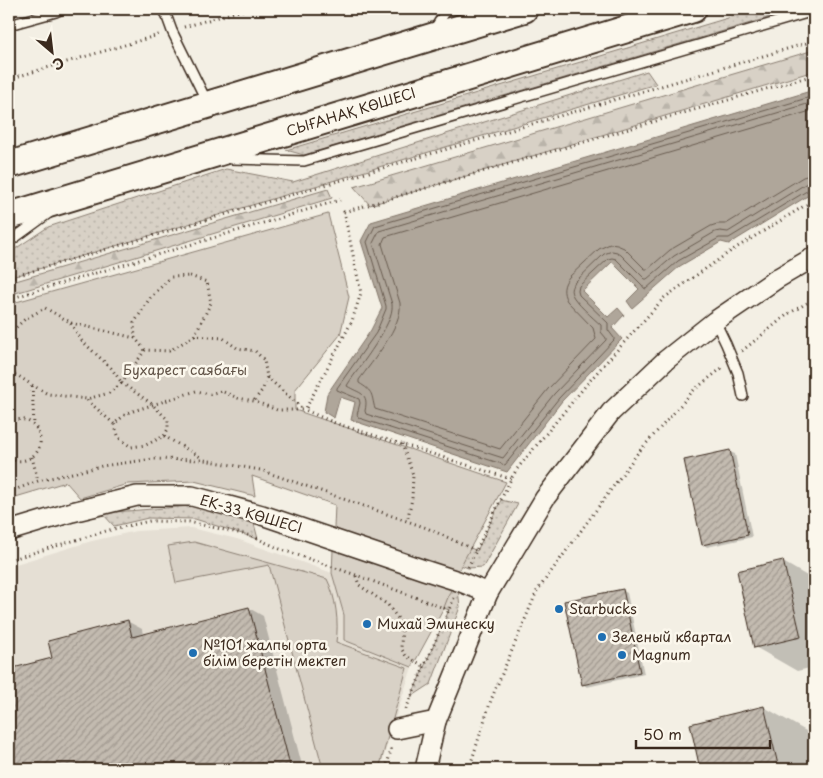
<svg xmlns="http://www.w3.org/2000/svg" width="823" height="778" font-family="'Playpen Sans',sans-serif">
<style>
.built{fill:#e5dfd4}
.grass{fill:url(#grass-dots);stroke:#8a7e72}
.forest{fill:url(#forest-firs);stroke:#8a7e72}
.green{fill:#d8d1c6;stroke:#8a7e72}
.water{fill:#afa69a;stroke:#817468}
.shadow{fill:#0003}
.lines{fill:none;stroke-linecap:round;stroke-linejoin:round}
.shore{stroke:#695c50;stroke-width:1}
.building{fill:url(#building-hatch);stroke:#3b2a1e}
.service-casing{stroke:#3b2a1e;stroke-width:12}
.minor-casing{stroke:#3b2a1e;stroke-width:22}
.secondary-casing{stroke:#3b2a1e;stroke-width:30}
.path{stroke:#3b2a1e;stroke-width:3;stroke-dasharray:1 4;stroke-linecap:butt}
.service{stroke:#fbf7ec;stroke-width:9}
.minor{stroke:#fbf7ec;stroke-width:19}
.secondary{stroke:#fbf7ec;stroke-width:26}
.poi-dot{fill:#1f6fb2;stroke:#fbf7ec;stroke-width:2}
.labels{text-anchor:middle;stroke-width:5;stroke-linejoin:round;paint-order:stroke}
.street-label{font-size:14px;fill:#3b2a1e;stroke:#fbf7ec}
.park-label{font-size:14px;fill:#625448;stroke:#fbf7ec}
.poi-label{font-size:14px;fill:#3b2a1e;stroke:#fbf7ec;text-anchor:start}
</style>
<defs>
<pattern id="grass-dots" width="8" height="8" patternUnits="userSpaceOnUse" patternTransform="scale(1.25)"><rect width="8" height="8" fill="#d8d1c6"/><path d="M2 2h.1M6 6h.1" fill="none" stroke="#bab4aa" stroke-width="1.8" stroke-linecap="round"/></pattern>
<pattern id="forest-firs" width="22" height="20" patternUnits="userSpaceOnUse" patternTransform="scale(1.25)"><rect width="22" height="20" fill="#d8d1c6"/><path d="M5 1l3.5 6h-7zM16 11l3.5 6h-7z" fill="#bab4aa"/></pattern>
<pattern id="building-hatch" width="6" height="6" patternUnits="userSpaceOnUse" patternTransform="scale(1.25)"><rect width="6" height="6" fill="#c3bbb0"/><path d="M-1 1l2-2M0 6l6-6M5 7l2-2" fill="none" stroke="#a0988f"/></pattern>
</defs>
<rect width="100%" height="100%" fill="#f3efe4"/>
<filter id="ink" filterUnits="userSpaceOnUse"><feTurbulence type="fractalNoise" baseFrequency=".02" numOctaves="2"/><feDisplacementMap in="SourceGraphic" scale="10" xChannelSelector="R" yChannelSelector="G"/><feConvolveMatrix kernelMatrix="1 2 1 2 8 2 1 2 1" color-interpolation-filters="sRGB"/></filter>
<g filter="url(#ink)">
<path class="built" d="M191,528l46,11 95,34 12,42v25l68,27 -23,71 -9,31h-371v-203l83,-25 44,-10z"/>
<g class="grass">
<path d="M758,9h40l-494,146 -18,-5z"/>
<path d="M647,71l9,13 -641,192 -6,-17v-6l39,-26 178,-58 67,13z"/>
<path d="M501,500l17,4 -35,63 -15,1 -26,-11 -1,-23 36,17z"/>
<path d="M190,506l63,14 5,19 -63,-20 -47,-1 -34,8 -12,-13z"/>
<path d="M412,576l46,13 2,18 -29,77 -20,13 38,-87 -33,-12z"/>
</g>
<g class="forest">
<path d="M814,50v21l-444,134 -16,-18z"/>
<path d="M328,189l4,9 -323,97v-12z"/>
</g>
<g class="green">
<path d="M328,214l21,83 -9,38 -45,55v20l211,72 -47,87 -16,41 -31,57 -68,-27v-25l-12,-42 3,-68 -83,-29 3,20 -61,-15 -66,3 -48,14 -14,-16 -57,17v-195z"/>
<path d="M194,542l133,37c9,18 12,44 9,63l71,26 -28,101h-56l-54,-204 -93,18 -8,-37z"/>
</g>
<path class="water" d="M814,90v102l-85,52 -8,-2 -41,24 -48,42 -5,-7 12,-12 -27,-27 -30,29 26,26 10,-9 6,7 -12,13 10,11 -60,62 -55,71 -156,-52 4,-18 -15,-5 -6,21 -10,-6 3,-18 44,-64 11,-22 -21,-67 10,-19z"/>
<g class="shadow">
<path d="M730,452l5,2 17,83 -45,10 -4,-3z"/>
<path d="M783,562l31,18v87l-17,4 -42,-24z"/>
<path d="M622,590l5,3 17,81 -57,13 -4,-3z"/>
<path d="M249,608l14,8 40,153h-294v-98l45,-12 73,-38 15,8 1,6z"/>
<path d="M764,707l42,24 8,38h-112l-11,-44z"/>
</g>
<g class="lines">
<g class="shore">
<path d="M814,96l-439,130 -8,16 19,64v3l-10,24 -39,55v2l22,9 1,4 -3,12 2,3 146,47 54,-67 55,-58v-2l-6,-8v-7l-29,-28 -1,-4 1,-5 29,-27 4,-1 4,1 26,26 2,3 2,1 32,-28 41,-23h10l81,-49 4,-1"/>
<path d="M814,102l-435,129 -6,12 19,61c3,19 -33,63 -44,80l-1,2c13,8 22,6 18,25l1,3 137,44 51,-64 52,-54v-2l-5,-6v-7c-7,-6 -27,-24 -29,-31 -2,-5 0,-8 3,-12l29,-28 8,-3 5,1 4,3 24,24h2l27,-23 41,-24 5,-1 8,1 79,-49 7,-1"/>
<path d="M814,110l-429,127 -3,7 18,59c3,22 -28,59 -41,77v3c15,9 12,11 16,26l125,40 48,-60 48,-50 -3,-11 -26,-27c-5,-9 -4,-16 2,-24l30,-28 11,-5 7,1 7,3 21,21h3l22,-19 41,-24 6,-2h9l77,-47 11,-3"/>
</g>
</g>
<g class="building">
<path d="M730,450l18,85 -46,10 -18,-85z"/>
<path d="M783,560l18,77 -47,11 -17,-77z"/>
<path d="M623,589l17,83 -58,13 -18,-84z"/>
<path d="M249,607l42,162h-28l-1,-6 -25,6h-228v-100l43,-11 -4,-17 80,-21 4,17z"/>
<path d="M764,706l15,63h-79l-10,-45z"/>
</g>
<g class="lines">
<defs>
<g id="service">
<path d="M164,9l8,22 35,71"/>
<path d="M9,25l47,-13 6,-3"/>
<path d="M434,30l13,-21"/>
<path d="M231,159l73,2 510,-150"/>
<path d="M9,242l40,-29"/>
<path d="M715,321l11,23 12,29 5,23"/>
</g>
<g id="minor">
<path d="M9,531l63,-19 65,-16h55l70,19 162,55 37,12 27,11"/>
<path d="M397,729l39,-8 52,-128 57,-95 66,-86 55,-52 49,-39 63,-43 36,-21"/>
<path d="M425,769l11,-48"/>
</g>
<g id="secondary">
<path d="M9,165l515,-156"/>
<path d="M9,216l684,-207"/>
</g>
</defs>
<use href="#service" class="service-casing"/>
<use href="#minor" class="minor-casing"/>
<use href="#secondary" class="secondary-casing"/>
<g class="path">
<path d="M184,27l62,-18"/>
<path d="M9,79l153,-45"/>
<path d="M190,276l17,6 4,21 -17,33 -25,15 -24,-1 -10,-12 -1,-15 16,-25 21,-21z"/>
<path d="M9,278l805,-237"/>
<path d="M9,299l331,-99"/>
<path d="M71,323l64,15"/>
<path d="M9,334l16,-15 20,-11 25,14 12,19 29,27 11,15 -13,10 -22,6 -39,-5 -16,-9 -18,-12 -5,-8"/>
<path d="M194,336l29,2 14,10 18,3 9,9 3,17 -4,12 -9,12"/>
<path d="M145,350l-23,33 30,21 16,16v9l-4,7 -18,9 -15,2 -12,-9 -5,-14 13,-11 69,-22 14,3 11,-3 17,7 16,3 23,9h28"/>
<path d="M742,351l46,-37 26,-15"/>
<path d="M267,377l37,33"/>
<path d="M32,386l2,39"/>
<path d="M87,400l27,24"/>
<path d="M9,422c27,-13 44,26 19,37 -7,3 -13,2 -19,-1"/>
<path d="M164,436l38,22"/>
<path d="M402,444l11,31 -1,24 -5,22"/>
<path d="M32,457l6,24"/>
<path d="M511,479l-176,-56 -30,-13 47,-89 9,-28 -17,-81 470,-137"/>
<path d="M9,492l29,-11 64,-15 51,-7 51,1 56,10 167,58 50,23"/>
<path d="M9,560l104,-31 37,-8 39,1 63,14 28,13 76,26 93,35"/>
<path d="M468,567l43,-88 6,-10 75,-91 72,-80 67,-47 83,-51"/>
<path d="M356,576l3,9 29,20 14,19 -1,24 5,8 18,10"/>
<path d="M406,709l48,-111"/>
<path d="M386,769l6,-23"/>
<path d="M469,769l22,-69 46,-109 100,-137 57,-64 28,-22"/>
</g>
<use href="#service" class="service"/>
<use href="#minor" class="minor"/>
<use href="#secondary" class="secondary"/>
</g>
</g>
<g class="poi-dot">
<circle cx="559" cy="609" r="5"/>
<circle cx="367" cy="624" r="5"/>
<circle cx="602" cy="637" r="5"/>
<circle cx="193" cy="653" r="5"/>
<circle cx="622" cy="655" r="5"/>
</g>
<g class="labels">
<g class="street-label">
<text transform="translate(351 112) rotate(-17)" y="5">СЫҒАНАҚ КӨШЕСІ</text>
<text transform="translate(251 514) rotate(16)" y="5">ЕК-33 КӨШЕСІ</text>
</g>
<g class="park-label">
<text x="185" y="375">Бухарест саябағы</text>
</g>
<g class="poi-label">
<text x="569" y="614">Starbucks</text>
<text x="377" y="629">Михай Эминеску</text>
<text x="612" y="642">Зеленый квартал</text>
<text x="203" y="650">№101 жалпы орта<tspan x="203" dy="16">білім беретін мектеп</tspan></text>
<text x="632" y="660">Magnum</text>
</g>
</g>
<rect width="823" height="778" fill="none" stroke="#fbf7ec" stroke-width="30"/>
<rect x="15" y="15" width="793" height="748" fill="none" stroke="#3b2a1e" stroke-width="2" filter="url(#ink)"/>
<g transform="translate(52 52) rotate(152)" stroke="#fbf7ec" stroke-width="4" paint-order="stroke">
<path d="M0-4L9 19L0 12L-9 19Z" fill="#3b2a1e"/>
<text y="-8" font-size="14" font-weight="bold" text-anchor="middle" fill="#3b2a1e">С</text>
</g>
<path d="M636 740v8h134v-8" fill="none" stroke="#3b2a1e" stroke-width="2.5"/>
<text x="643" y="740" font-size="15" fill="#3b2a1e" stroke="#fbf7ec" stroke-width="4" paint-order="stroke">50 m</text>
</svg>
